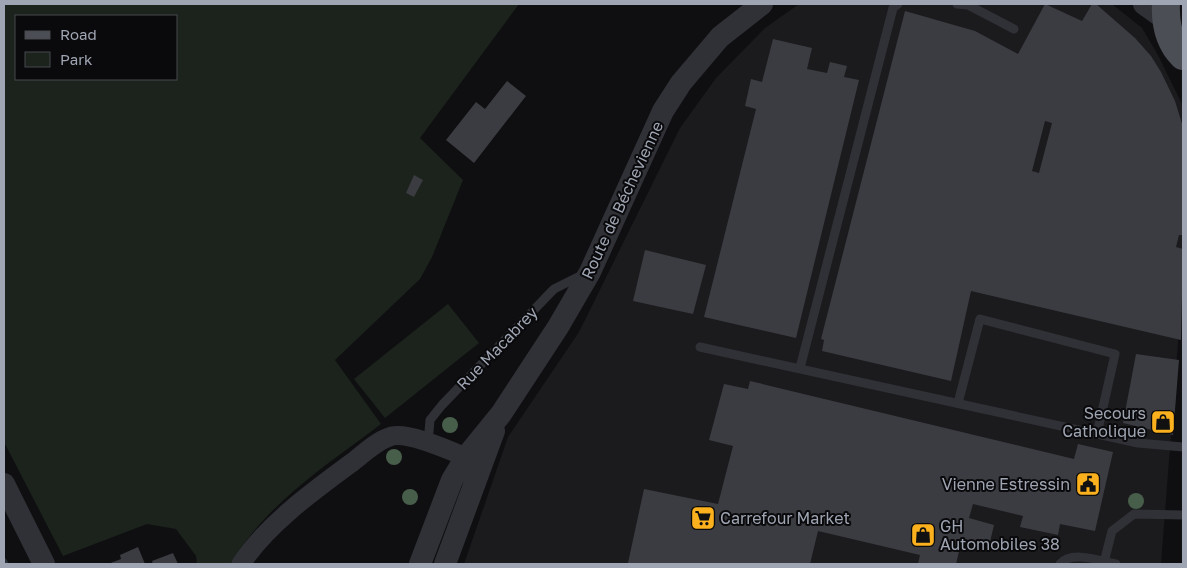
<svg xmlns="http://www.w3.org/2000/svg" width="1187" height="568" font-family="'Golos Text',sans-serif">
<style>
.built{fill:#1b1b1e}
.green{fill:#1b231c;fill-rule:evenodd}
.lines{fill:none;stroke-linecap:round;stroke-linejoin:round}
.stream{stroke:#273036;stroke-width:7}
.building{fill:#3b3c41;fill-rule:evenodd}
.service{stroke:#303136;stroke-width:9}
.minor{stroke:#303136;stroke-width:19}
.tertiary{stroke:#303136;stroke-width:22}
.primary{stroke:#4c4e55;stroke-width:28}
.tree{fill:#475e4a}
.labels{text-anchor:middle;stroke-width:4;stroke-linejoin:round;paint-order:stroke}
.street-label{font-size:16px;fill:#9fa5b2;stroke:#0a0a0c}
.poi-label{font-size:16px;fill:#9fa5b2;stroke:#0a0a0c;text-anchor:end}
</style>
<rect width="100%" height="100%" fill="#0f0f11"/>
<path class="built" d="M799,4h313l30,24 16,27 24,49 1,7v167l-22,286h-697l44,-127 71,-105 101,-204 36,-50 49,-50z"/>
<g class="green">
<path d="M4,4h515l-99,134 43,42 -31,77 -12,22 -85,81 46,64c-54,41 -116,80 -150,140h-34l-1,-8 -20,-27 -29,-5 -84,32 -59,-114zM16,16h160v63h-160z"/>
<path d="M448,304l31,39 -94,75 -31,-39z"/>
</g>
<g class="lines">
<path class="stream" d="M4,562l1,2"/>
</g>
<g class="building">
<path d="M1045,4l37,17 10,-17h4l39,34 16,18 10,16 14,29 8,26v108h-4l-3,12 7,2 -2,91 -210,-49 -20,90 -129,-30 2,-11 -3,-1 84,-328 70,20 43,23zM1045,121l7,2 -13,50 -7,-2z"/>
<path d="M773,39l39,9 -5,21 20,4 3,-11 17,4 -3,11 15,3 -63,258 -92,-21 52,-208 -11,-3 6,-27 11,3z"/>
<path d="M507,81l19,15 -52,67 -28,-23 30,-38 9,7z"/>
<path d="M414,175l9,5 -9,17 -8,-4z"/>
<path d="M645,250l61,15 -13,49 -60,-13z"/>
<path d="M1136,354l43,6 -6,75 -50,-12z"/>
<path d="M750,381l324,78 4,-15 35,8 -18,79 -35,-7 -2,11 -38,-8 3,-11 -50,-12 -4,14 25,7 -5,21 -27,-7 -6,25h-38l2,-9 -102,-24 -8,33 -182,-1 16,-74 74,15 15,-58 -24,-6 15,-56 24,5z"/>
<path d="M138,547l7,17h-37l13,-5 -1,-4z"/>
<path d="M173,553l5,11h-25l-1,-3z"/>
</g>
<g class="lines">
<g class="service">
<path d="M957,4l11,1 46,24"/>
<path d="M700,347l438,96 45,4"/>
<path d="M800,368l93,-360 5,-4"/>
<path d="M958,403l22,-84 135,35 -18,80"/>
<path d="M428,443l2,-23 12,-15 112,-116 28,-14"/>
<path d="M1104,562l8,-31 22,-17 49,1"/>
<path d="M1060,564c11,-14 41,-3 56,0"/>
</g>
<path class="minor" d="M241,564c26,-40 75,-75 113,-103 11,-9 24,-21 38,-25 17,-4 57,14 74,21"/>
<g class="tertiary">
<path d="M1144,4l21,15"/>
<path d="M4,484l40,80"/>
<path d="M420,564l32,-84 14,-23 35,-43 57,-87 32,-55 73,-161 18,-28 39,-46 42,-33"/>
<path d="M445,564l49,-133"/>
</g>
<path class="primary" d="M1166,4c-1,19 3,38 17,52"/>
</g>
<g class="tree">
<circle cx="450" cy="425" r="8"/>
<circle cx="394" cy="457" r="8"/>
<circle cx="410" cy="497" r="8"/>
<circle cx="1136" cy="501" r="8"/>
</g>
<defs>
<symbol id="shop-square" viewBox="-11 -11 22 22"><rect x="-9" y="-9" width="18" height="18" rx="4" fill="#fbb11d" stroke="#0a0a0c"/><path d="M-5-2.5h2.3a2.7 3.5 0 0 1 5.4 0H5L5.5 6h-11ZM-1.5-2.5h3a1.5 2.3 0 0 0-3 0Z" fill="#111"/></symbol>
<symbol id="civic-square" viewBox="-11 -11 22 22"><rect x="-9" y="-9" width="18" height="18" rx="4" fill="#fbb11d" stroke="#0a0a0c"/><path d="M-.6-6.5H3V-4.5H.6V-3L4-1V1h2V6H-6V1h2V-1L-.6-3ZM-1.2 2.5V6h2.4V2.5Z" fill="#111"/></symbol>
<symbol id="supermarket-square" viewBox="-11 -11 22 22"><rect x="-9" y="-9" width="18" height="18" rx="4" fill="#fbb11d" stroke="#0a0a0c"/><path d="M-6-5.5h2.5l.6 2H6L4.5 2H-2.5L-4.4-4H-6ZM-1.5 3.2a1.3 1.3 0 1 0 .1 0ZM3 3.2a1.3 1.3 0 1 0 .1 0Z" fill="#111"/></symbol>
</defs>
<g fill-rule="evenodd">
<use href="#shop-square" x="1149" y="408" width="28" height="28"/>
<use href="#civic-square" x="1074" y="470" width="28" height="28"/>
<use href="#supermarket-square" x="689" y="504" width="28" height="28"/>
<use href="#shop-square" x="909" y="521" width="28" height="28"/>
</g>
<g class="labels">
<g class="street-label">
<text transform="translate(622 200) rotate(-65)" y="6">Route de Béchevienne</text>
<text transform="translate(497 348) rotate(-46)" y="6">Rue Macabrey</text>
</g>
<g class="poi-label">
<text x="1146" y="419">Secours<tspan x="1146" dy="18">Catholique</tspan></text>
<text x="1070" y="490">Vienne Estressin</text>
<text x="720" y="524" text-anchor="start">Carrefour Market</text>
<text x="940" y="532" text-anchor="start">GH<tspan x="940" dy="18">Automobiles 38</tspan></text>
</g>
</g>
<rect width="1187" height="568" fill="none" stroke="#9fa5b2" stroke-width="10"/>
<rect x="15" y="15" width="162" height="65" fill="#0a0a0c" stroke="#46484e"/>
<rect x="25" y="31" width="25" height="8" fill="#4c4e55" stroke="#46484e"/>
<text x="60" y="40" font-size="15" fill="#9fa5b2">Road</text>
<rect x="25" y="52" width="25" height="15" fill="#1b231c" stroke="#46484e"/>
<text x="60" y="65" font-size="15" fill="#9fa5b2">Park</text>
</svg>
